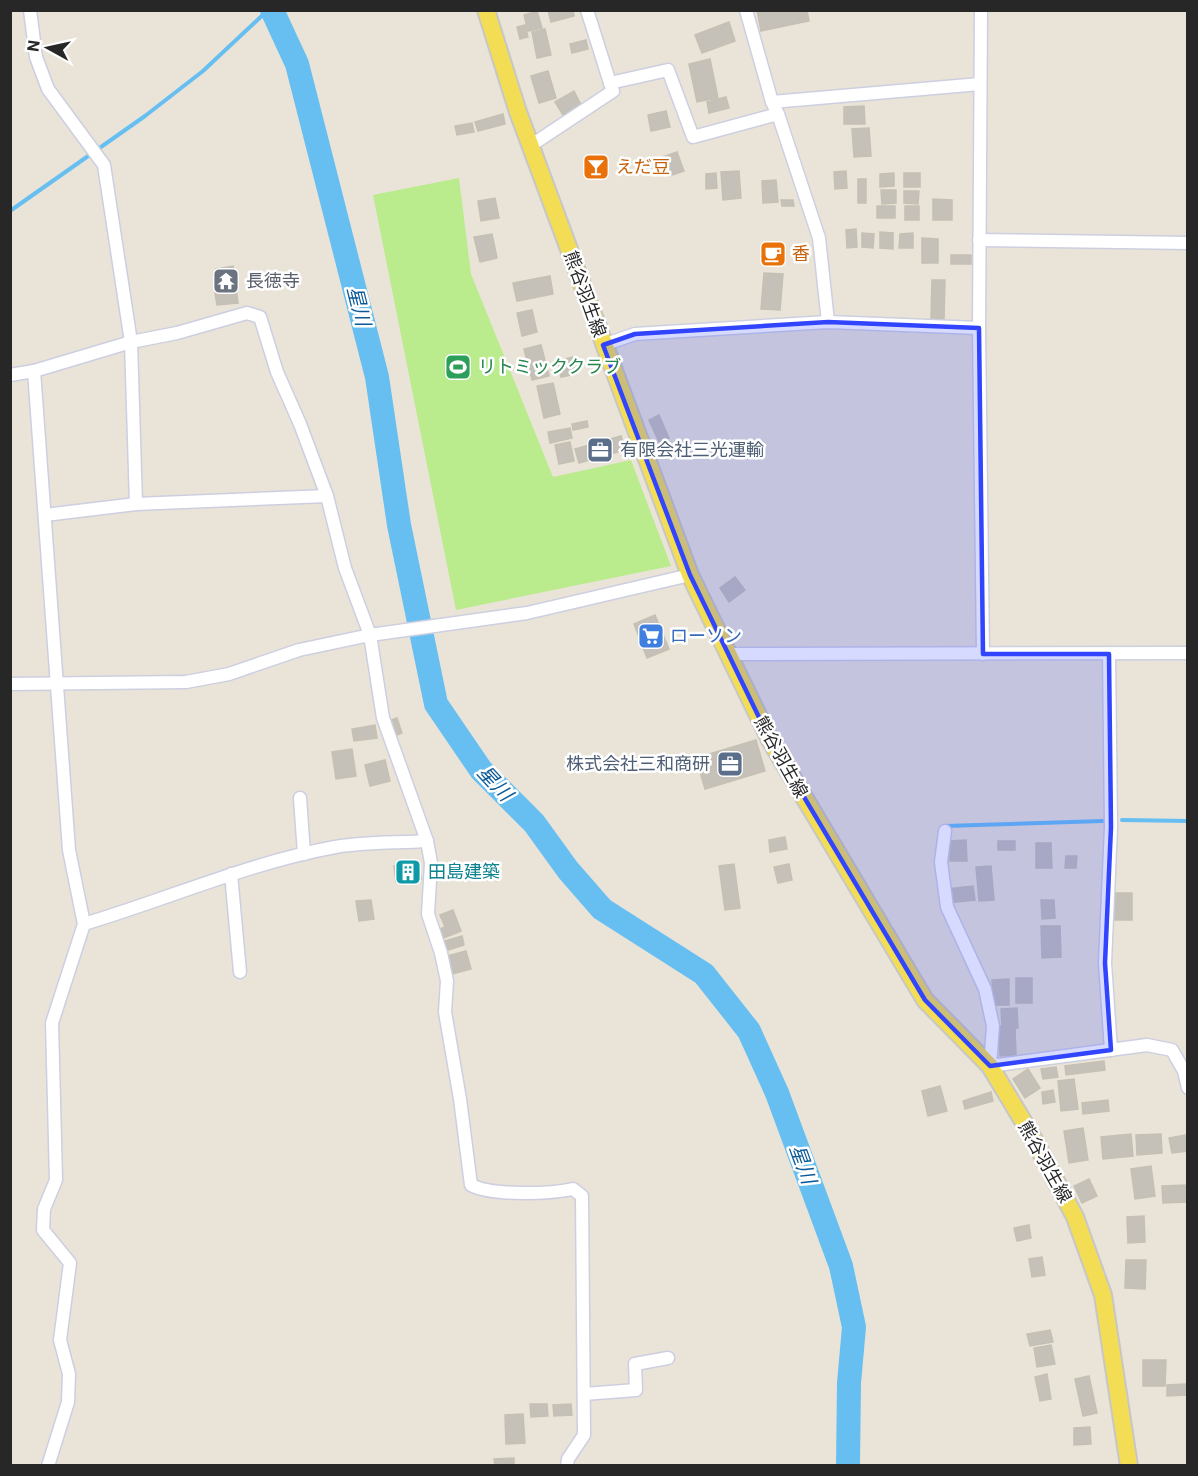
<svg xmlns="http://www.w3.org/2000/svg" width="1198" height="1476" font-family="Roboto,'Noto Sans JP',sans-serif">
<style>
.pitch{fill:#baeb8d}
.lines{fill:none;stroke-linecap:round;stroke-linejoin:round}
.stream{stroke:#67bff1;stroke-width:4}
.river{stroke:#67bff1;stroke-width:24}
.building{fill:#c5c1b8;stroke:#c5c0b2;stroke-width:1.5}
.minor-casing{stroke:#cdcfe1;stroke-width:15}
.major-casing{stroke:#c7c7c7;stroke-width:20}
.minor{stroke:#fff;stroke-width:12}
.major{stroke:#f3dd54;stroke-width:16}
.marked{fill:#3144fe;fill-opacity:0.2;stroke:#3144fe;stroke-width:4.5;stroke-linejoin:round}
.labels{text-anchor:middle;stroke-width:5;stroke-linejoin:round;paint-order:stroke}
.food-label{font-size:18px;fill:#c56008;stroke:#fff;text-anchor:start}
.worship-label{font-size:18px;fill:#5b616d;stroke:#fff;text-anchor:start}
.street-label{font-size:18px;fill:#272727;stroke:#fff}
.leisure-label{font-size:18px;fill:#27864d;stroke:#fff;text-anchor:start}
.service-label{font-size:18px;fill:#4e5e75;stroke:#fff;text-anchor:start}
.shop-label{font-size:18px;fill:#366cbe;stroke:#fff;text-anchor:start}
.culture-label{font-size:18px;fill:#0d838f;stroke:#fff;text-anchor:start}
.water-label{font-size:20px;font-style:italic;fill:#0a5a98;stroke:#fff}
</style>
<rect width="100%" height="100%" fill="#eae4d8"/>
<path class="pitch" d="M459,178l12,96 82,203 78,-17 40,106 -215,44 -83,-415z"/>
<g class="lines">
<g class="stream">
<path d="M10,211l135,-95 58,-45 65,-61"/>
<path d="M1122,820l66,1"/>
<path d="M945,826l158,-5"/>
</g>
<path class="river" d="M272,10l25,54 80,313 22,148 37,179 45,66 53,53 34,47 34,39 102,65 45,57 28,62 64,173 13,61 -5,56 -1,83"/>
</g>
<g class="building">
<path d="M548,10h25l1,6 -23,6z"/>
<path d="M757,10h50l2,11 -48,10z"/>
<path d="M537,11l5,17 -14,3 -4,-16z"/>
<path d="M729,22l6,19 -33,12 -7,-18z"/>
<path d="M525,25l3,12 -8,2 -3,-12z"/>
<path d="M545,29l6,26 -14,3 -5,-26z"/>
<path d="M586,40l2,9 -16,4 -2,-9z"/>
<path d="M710,59l8,39 -21,4 -8,-38z"/>
<path d="M548,71l8,27 -17,5 -8,-27z"/>
<path d="M574,91l7,14 -18,10 -8,-13z"/>
<path d="M726,97l3,11 -20,5 -2,-11z"/>
<path d="M864,106l1,18h-21v-17z"/>
<path d="M666,111l4,16 -19,4 -3,-16z"/>
<path d="M503,114l2,10 -27,7 -3,-9z"/>
<path d="M472,123l2,9 -17,3 -2,-9z"/>
<path d="M869,128l2,28 -17,1 -2,-28z"/>
<path d="M677,152l7,19 -15,5 -6,-19z"/>
<path d="M739,171l2,27 -18,2 -2,-28z"/>
<path d="M846,171l1,17 -12,1 -1,-17z"/>
<path d="M716,173l1,15 -11,1v-15z"/>
<path d="M894,173v13l-14,1v-13z"/>
<rect x="904" y="173" width="16" height="14"/>
<rect x="858" y="179" width="8" height="24"/>
<path d="M776,180l2,22 -15,1 -1,-22z"/>
<path d="M881,190h15v13l-14,1z"/>
<path d="M904,191h15l-1,13 -14,-1z"/>
<path d="M495,198l4,20 -18,3 -3,-20z"/>
<path d="M933,199l19,1v20h-19z"/>
<path d="M781,200h12l1,6h-12z"/>
<rect x="877" y="206" width="18" height="12"/>
<rect x="905" y="206" width="14" height="14"/>
<path d="M856,229l1,18 -10,1 -1,-18z"/>
<path d="M880,232l13,1v16l-13,-1z"/>
<path d="M862,233l12,1 -1,14 -11,-1z"/>
<path d="M913,233v15h-14l1,-14z"/>
<path d="M492,234l5,24 -17,4 -6,-25z"/>
<path d="M922,238l16,1v24h-16z"/>
<path d="M765,246l17,2 -1,14 -17,-1z"/>
<rect x="951" y="255" width="20" height="9"/>
<path d="M233,266l5,37 -21,2 -2,-12h4l-3,-24z"/>
<path d="M764,273l19,1 -3,36 -19,-1z"/>
<path d="M550,276l3,18 -36,7 -4,-18z"/>
<path d="M932,280h13l-1,39 -13,-1z"/>
<path d="M532,310l5,22 -15,4 -5,-23z"/>
<path d="M541,345l8,31 -17,4 -8,-31z"/>
<path d="M573,357l3,17 -15,3 -4,-16z"/>
<path d="M553,383l7,31 -16,4 -7,-32z"/>
<path d="M659,415l10,23 -10,4 -10,-22z"/>
<path d="M587,421l1,6 -15,3 -1,-6z"/>
<path d="M570,428l2,10 -22,5 -2,-11z"/>
<path d="M621,436l4,14 -46,13 -4,-14z"/>
<path d="M570,442l4,19 -15,3 -4,-19z"/>
<path d="M735,577l10,13 -16,12 -9,-14z"/>
<path d="M655,615l14,34 -22,9 -13,-34z"/>
<path d="M397,718l5,15 -10,4 -6,-15z"/>
<path d="M375,725l2,13 -23,3 -2,-12z"/>
<path d="M756,740l9,31 -60,18 -9,-31z"/>
<path d="M352,749l4,27 -20,3 -4,-27z"/>
<path d="M385,760l5,21 -20,5 -5,-21z"/>
<path d="M785,837l2,12 -17,3 -1,-12z"/>
<path d="M966,840l1,21h-17v-20z"/>
<rect x="998" y="841" width="17" height="9"/>
<path d="M1036,843h15l1,25h-16z"/>
<path d="M1066,856h11l-1,12h-11z"/>
<path d="M419,862l2,17 -25,3 -2,-16z"/>
<path d="M734,864l6,44 -15,2 -6,-44z"/>
<path d="M789,864l3,16 -14,3 -4,-16z"/>
<path d="M991,866l3,34 -15,1 -3,-34z"/>
<path d="M973,886l2,14 -27,3 -1,-14z"/>
<path d="M1114,893h18v27h-19z"/>
<path d="M371,900l3,19 -15,2 -3,-20z"/>
<path d="M1041,900h13l1,18 -13,1z"/>
<path d="M453,910l8,21 -20,8 -3,-9 7,-3 -5,-12z"/>
<path d="M1041,926h19l1,31 -19,1z"/>
<path d="M462,936l2,9 -19,6 -3,-9z"/>
<path d="M466,951l5,18 -19,5 -5,-18z"/>
<rect x="1016" y="978" width="16" height="25"/>
<path d="M1009,979v26h-16l-1,-25z"/>
<path d="M1017,1008l1,20h-3l1,27 -16,1 -2,-30h4l-1,-17z"/>
<path d="M1104,1061l1,9 -39,5 -1,-9z"/>
<path d="M1056,1067l2,10 -15,2 -2,-10z"/>
<path d="M1028,1069l12,19 -15,10 -12,-19z"/>
<path d="M1074,1079l4,30 -17,2 -3,-30z"/>
<path d="M940,1086l7,25 -19,5 -6,-25z"/>
<path d="M1053,1090l2,12 -12,2 -1,-12z"/>
<path d="M991,1092l2,9 -28,8 -2,-8z"/>
<path d="M1108,1100l1,11 -26,3 -1,-11z"/>
<path d="M1083,1128l5,32 -19,3 -5,-32z"/>
<path d="M1131,1134l2,22 -30,3 -2,-22z"/>
<path d="M1161,1134l1,19 -25,2 -1,-20z"/>
<path d="M1186,1135l2,16 -16,2 -3,-15z"/>
<path d="M1151,1166l4,30 -20,3 -4,-30z"/>
<path d="M1089,1179l8,17 -15,7 -8,-17z"/>
<path d="M1188,1185v17l-25,1 -1,-17z"/>
<path d="M1144,1216l1,26 -17,1 -1,-26z"/>
<path d="M1029,1225l2,13 -14,3 -3,-13z"/>
<path d="M1042,1257l3,18 -13,2 -3,-18z"/>
<path d="M1126,1260h20l-1,29 -20,-1z"/>
<path d="M1050,1330l3,12 -23,4 -3,-12z"/>
<path d="M1051,1345l4,19 -18,3 -3,-19z"/>
<path d="M1143,1360h23l-1,26h-22z"/>
<path d="M1047,1374l4,25 -11,2 -5,-24z"/>
<path d="M1089,1376l8,37 -14,3 -8,-37z"/>
<path d="M1185,1384l1,11 -19,1v-11z"/>
<path d="M530,1404h17l1,12 -17,1z"/>
<path d="M571,1404l1,11 -18,1 -1,-11z"/>
<path d="M523,1414l2,29 -19,1 -1,-29z"/>
<path d="M1090,1427l1,17 -17,1v-17z"/>
<path d="M514,1458v8h-19l-1,-7z"/>
</g>
<g class="lines">
<defs>
<g id="minor">
<path d="M30,10l6,47 12,32 56,76 27,177 5,162"/>
<path d="M587,10l23,73 58,-13 25,67 85,-23"/>
<path d="M746,10l26,92 6,12 41,124 9,84"/>
<path d="M981,10l-2,318 4,326"/>
<path d="M772,102l208,-18"/>
<path d="M530,146l83,-55 -3,-8"/>
<path d="M979,240l209,3"/>
<path d="M603,345l32,-11 193,-12 151,6"/>
<path d="M34,371l35,479 15,74 -32,99 4,157 -12,29 -1,21 27,33 -10,77 9,34 -1,28 -20,64"/>
<path d="M10,375l24,-4 97,-29 46,-9 70,-20 13,4 17,55 23,52 27,72 18,72 25,67 13,83 44,123 4,22 -3,51 13,39 6,28 -2,31 15,87 11,86c21,11 78,9 102,4l9,7 2,239 -16,24 -1,7"/>
<path d="M45,515l91,-11 191,-8"/>
<path d="M728,654l460,-1"/>
<path d="M1109,654l2,173 -6,136 6,87"/>
<path d="M10,684l176,-2 43,-8 70,-24 71,-15 157,-22 163,-38"/>
<path d="M300,798l4,56"/>
<path d="M945,831l-4,31 6,45 38,82 8,37 -3,40 157,-21 25,5 12,21 4,17"/>
<path d="M231,874l9,98"/>
<path d="M84,924c84,-25 164,-61 251,-77 29,-5 62,-4 92,-6"/>
<path d="M584,1394l52,-4 -1,-26 33,-6"/>
</g>
<path id="major" d="M486,10l32,102 172,463 80,165 155,260 65,66 42,70 43,81 28,78 26,171"/>
</defs>
<use href="#minor" class="minor-casing"/>
<use href="#major" class="major-casing"/>
<use href="#minor" class="minor"/>
<use href="#major" class="major"/>
</g>
<path class="marked" d="M828,322l151,6 4,326h126l2,173 -6,136 6,87 -121,16 -65,-66 -155,-260 -80,-165 -87,-230 32,-11z"/>
<defs>
<symbol id="bar-square" viewBox="-11 -11 22 22"><rect x="-9" y="-9" width="18" height="18" rx="4" fill="#e8710a" stroke="#fff"/><path d="M-6-5H6L.8 .8V4.5H3.5V6h-7V4.5H-.8V.8Z" fill="#fff"/></symbol>
<symbol id="cafe-square" viewBox="-11 -11 22 22"><rect x="-9" y="-9" width="18" height="18" rx="4" fill="#e8710a" stroke="#fff"/><path d="M-5.5-4.5H6V0H3Q3 3.5 0 3.5H-2.5Q-5.5 3.5-5.5 0ZM3-3.2v2h1.7v-2ZM-6 4.5H4V6H-6Z" fill="#fff"/></symbol>
<symbol id="temple-square" viewBox="-11 -11 22 22"><rect x="-9" y="-9" width="18" height="18" rx="4" fill="#6b7280" stroke="#fff"/><path d="M0-6L5-2H3V0L6.5 2.5H4V6H1.5V3h-3V6H-4V2.5H-6.5L-3 0V-2H-5Z" fill="#fff"/></symbol>
<symbol id="stadium-square" viewBox="-11 -11 22 22"><rect x="-9" y="-9" width="18" height="18" rx="4" fill="#2e9e5b" stroke="#fff"/><path d="M0-5a6.5 5 0 1 0 0 10a6.5 5 0 1 0 0-10ZM-3.5-1.8h7v3.6h-7Z" fill="#fff"/></symbol>
<symbol id="office-square" viewBox="-11 -11 22 22"><rect x="-9" y="-9" width="18" height="18" rx="4" fill="#5c6f8a" stroke="#fff"/><path d="M-6-3h4V-5.5h4V-3h4V5H-6ZM-1-4.5V-3h2v-1.5ZM-6 0V1H6V0Z" fill="#fff"/></symbol>
<symbol id="supermarket-square" viewBox="-11 -11 22 22"><rect x="-9" y="-9" width="18" height="18" rx="4" fill="#3f7fe0" stroke="#fff"/><path d="M-6-5.5h2.5l.6 2H6L4.5 2H-2.5L-4.4-4H-6ZM-1.5 3.2a1.3 1.3 0 1 0 .1 0ZM3 3.2a1.3 1.3 0 1 0 .1 0Z" fill="#fff"/></symbol>
<symbol id="building-square" viewBox="-11 -11 22 22"><rect x="-9" y="-9" width="18" height="18" rx="4" fill="#0f9aa8" stroke="#fff"/><path d="M-4-6H4V6H1V3H-1V6H-4ZM-2.5-4.3h1.7v1.8h-1.7ZM.8-4.3h1.7v1.8H.8ZM-2.5-1h1.7V.8h-1.7ZM.8-1h1.7V.8H.8Z" fill="#fff"/></symbol>
</defs>
<g fill-rule="evenodd">
<use href="#bar-square" x="581" y="152" width="30" height="30"/>
<use href="#cafe-square" x="758" y="239" width="30" height="30"/>
<use href="#temple-square" x="211" y="266" width="30" height="30"/>
<use href="#stadium-square" x="443" y="352" width="30" height="30"/>
<use href="#office-square" x="585" y="435" width="30" height="30"/>
<use href="#supermarket-square" x="636" y="621" width="30" height="30"/>
<use href="#office-square" x="715" y="749" width="30" height="30"/>
<use href="#building-square" x="393" y="857" width="30" height="30"/>
</g>
<g class="labels">
<g class="food-label">
<text x="616" y="173">えだ豆</text>
<text x="792" y="260">香</text>
</g>
<g class="worship-label">
<text x="246" y="287">長徳寺</text>
</g>
<g class="street-label">
<text transform="translate(585 294) rotate(70)" y="6">熊谷羽生線</text>
<text transform="translate(781 757) rotate(61)" y="6">熊谷羽生線</text>
<text transform="translate(1045 1162) rotate(61)" y="6">熊谷羽生線</text>
</g>
<g class="leisure-label">
<text x="478" y="373">リトミッククラブ</text>
</g>
<g class="service-label">
<text x="620" y="456">有限会社三光運輸</text>
<text x="710" y="770" text-anchor="end">株式会社三和商研</text>
</g>
<g class="shop-label">
<text x="670" y="642">ローソン</text>
</g>
<g class="culture-label">
<text x="428" y="878">田島建築</text>
</g>
<g class="water-label">
<text transform="translate(359 306) rotate(76)" y="7">星川</text>
<text transform="translate(495 783) rotate(47)" y="7">星川</text>
<text transform="translate(803 1164) rotate(70)" y="7">星川</text>
</g>
</g>
<rect width="1198" height="1476" fill="none" stroke="#272727" stroke-width="24"/>
<g transform="translate(48 48) rotate(278)" stroke="#ffffff" stroke-width="4.5" paint-order="stroke">
<path d="M0-4.5L10 22L0 15L-10 22Z" fill="#272727"/>
<text y="-9" font-size="16" font-weight="bold" text-anchor="middle" fill="#272727">N</text>
</g>
</svg>
